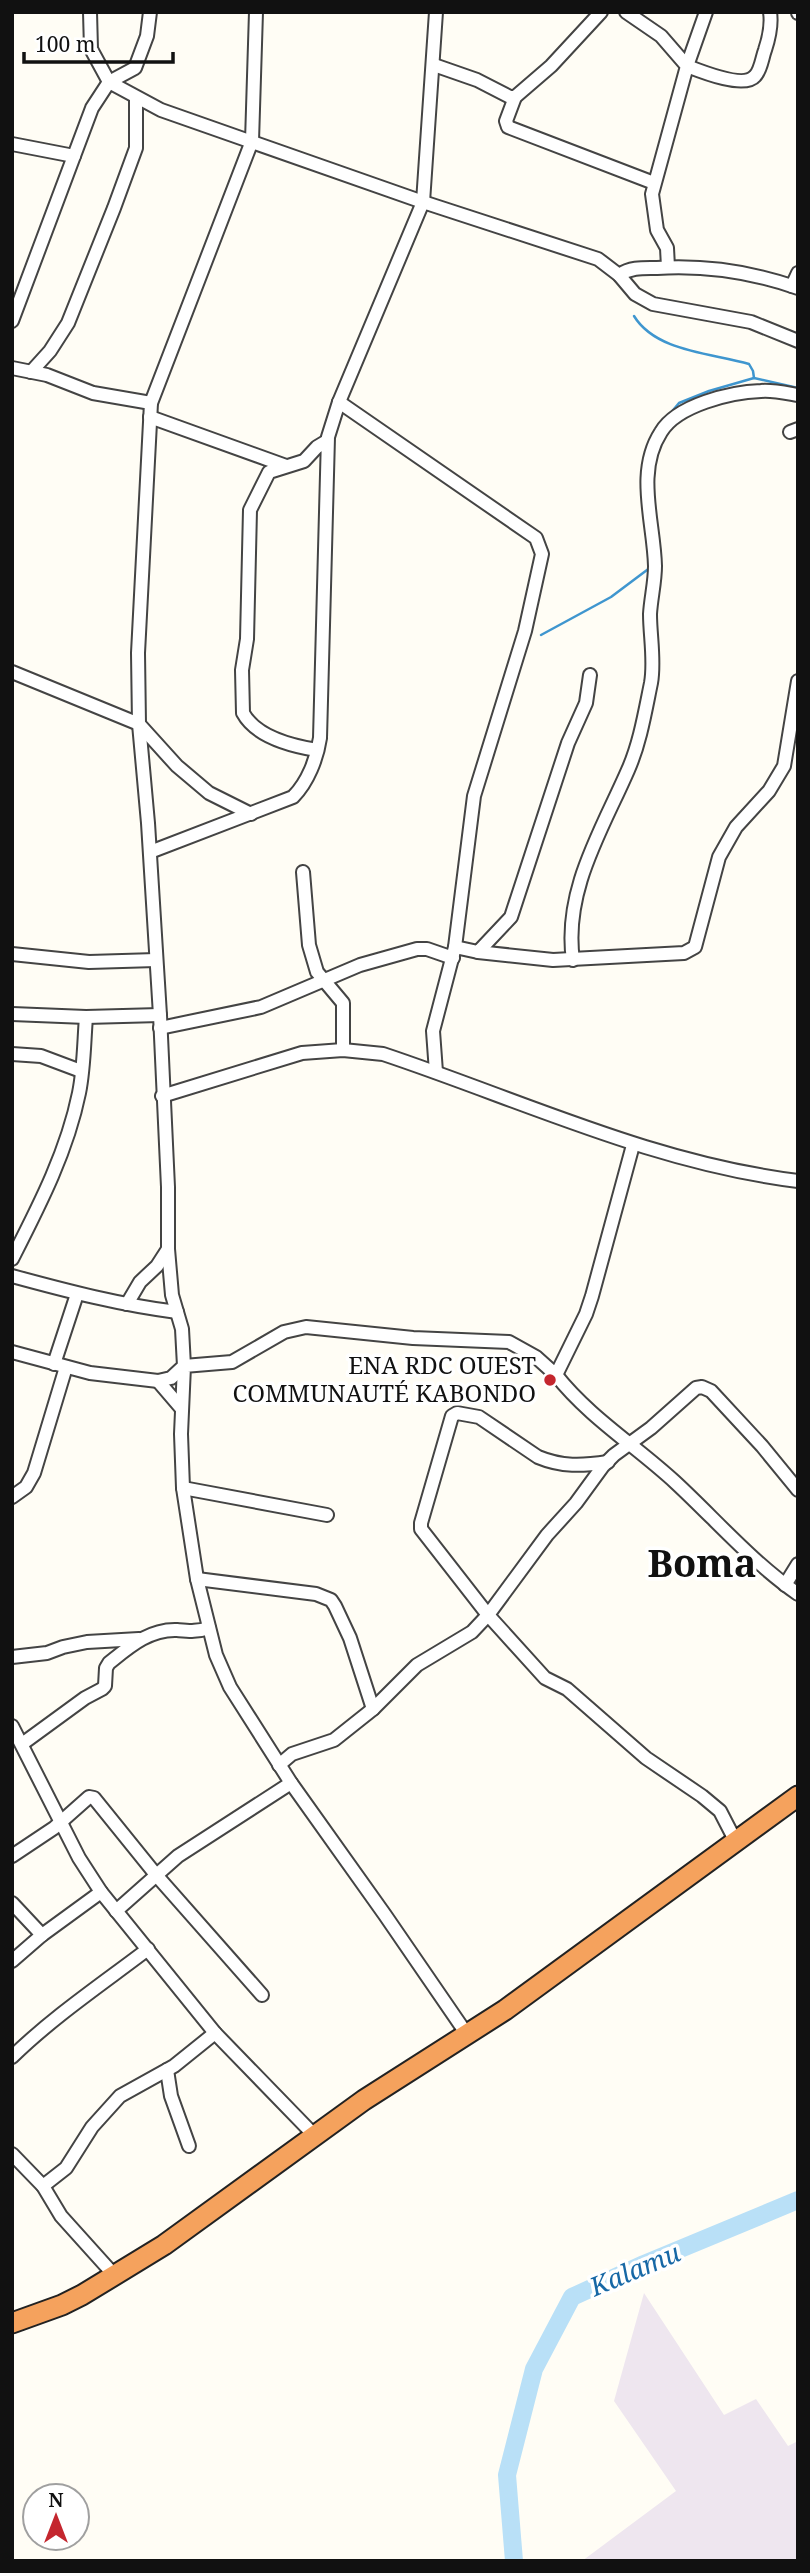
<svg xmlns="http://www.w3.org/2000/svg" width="810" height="2573" font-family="'Noto Serif',serif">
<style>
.industrial{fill:#eee6ef}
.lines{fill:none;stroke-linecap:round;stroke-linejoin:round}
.stream{stroke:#3f96cf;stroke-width:2.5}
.river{stroke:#b9e0f7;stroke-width:18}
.minor-casing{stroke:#444;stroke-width:16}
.highway-casing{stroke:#222;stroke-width:23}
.minor{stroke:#fff;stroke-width:12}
.highway{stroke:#f5a25d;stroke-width:19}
.poi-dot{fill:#c4262e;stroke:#fff;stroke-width:2.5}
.labels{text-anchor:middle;stroke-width:7;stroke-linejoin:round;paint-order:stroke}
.poi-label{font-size:24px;fill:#111;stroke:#fff;text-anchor:end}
.water-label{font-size:26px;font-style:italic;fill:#1768a6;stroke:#fff}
.town-label{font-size:38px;font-weight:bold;fill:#111;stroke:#fff}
</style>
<rect width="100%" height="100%" fill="#fffdf5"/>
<path class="industrial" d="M644,2293l80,122 32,-16 32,47 10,-5v120h-216l94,-70 -62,-90z"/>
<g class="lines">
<g class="stream">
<path d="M634,316c22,36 78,37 115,48l4,7 1,7"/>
<path d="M669,415l10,-12 30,-12 45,-13 44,10"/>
<path d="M541,635l70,-38 40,-30"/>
</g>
<path class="river" d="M514,2561l-7,-86 27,-106 38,-72 72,-33 154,-64"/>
<defs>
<g id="minor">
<path d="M90,12l1,37 18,33 52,28 262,92 175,57 21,16 16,19 18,10 98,18 47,19"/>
<path d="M626,12l35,24 26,30 -35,128 5,36 10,18 1,19"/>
<path d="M706,12l-19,54c13,5 57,23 68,10 6,-6 7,-18 10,-26 4,-12 7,-25 5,-38"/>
<path d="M798,12v1"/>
<path d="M434,65l43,15 33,17h5l36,-31 50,-54"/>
<path d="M515,97l-9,24 2,6 146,56"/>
<path d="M12,144l62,12"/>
<path d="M619,275c12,-8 24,-7 38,-7 48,-3 95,4 141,20"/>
<path d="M792,286l6,-13"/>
<path d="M12,321l80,-213 17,-26 26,-14 12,-32 3,-24"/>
<path d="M12,368l35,7 46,18 58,10"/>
<path d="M31,372l19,-21 18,-28 46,-115 22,-60v-50"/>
<path d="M339,402l197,136 6,16 -17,77 -51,165 -19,151 -22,84 3,41"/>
<path d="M150,417l136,49"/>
<path d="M790,432l8,-3"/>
<path d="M12,672l127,52 38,42 32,27 42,21"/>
<path d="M317,750c-25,-4 -61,-13 -74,-37l-1,-43 5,-31 3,-129 19,-38 35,-11 13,-14 10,-6"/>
<path d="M150,852l143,-55c15,-15 24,-39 27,-59l8,-301 11,-35 84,-200 13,-190"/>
<path d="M303,872l6,73 8,27 26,31v47"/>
<path d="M455,947l23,5 33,-35 57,-174 18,-40 4,-28"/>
<path d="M478,952l75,8 131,-7 11,-6 24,-90 17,-30 33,-36 15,-25 14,-85"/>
<path d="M12,954l77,8 67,-2"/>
<path d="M573,960c-10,-69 29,-130 55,-190 12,-27 17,-58 23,-87 4,-22 -1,-47 -1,-69 1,-16 5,-32 5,-48 -1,-44 -20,-94 6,-134 16,-27 70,-40 100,-41 12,-1 25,2 37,4"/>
<path d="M12,1014l74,3 74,-2"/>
<path d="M160,1028l101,-21 99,-42 57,-16h10l26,9"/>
<path d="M12,1054l29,2 40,15"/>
<path d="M162,1096l140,-43 41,-3 40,4c138,46 269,109 415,127"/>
<path d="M12,1259c27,-53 55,-107 67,-166 5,-24 5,-51 7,-76"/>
<path d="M12,1276c55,15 109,29 165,36"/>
<path d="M127,1304l13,-22 17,-16 11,-17"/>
<path d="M12,1352l78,21 68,8 13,-3 13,-12 -2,-37 -10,-34 -4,-46v-62l-8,-172 -12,-192 -9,-99 -1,-71 13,-250 101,-262 4,-129"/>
<path d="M54,1364l23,-70"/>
<path d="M556,1375c33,42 80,71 119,107 41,38 77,80 123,112"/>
<path d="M158,1381l24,28"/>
<path d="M608,1462c-26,4 -46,5 -70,-5l-59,-40 -22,-4 -5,3 -31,107v6l67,86 57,63 22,11 79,69 56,38 18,15 16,31"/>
<path d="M183,1488l144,27"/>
<path d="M12,1497l14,-10 8,-14 32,-106"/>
<path d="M197,1579l119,15 15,6 4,6 15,32 23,71"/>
<path d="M785,1585l13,-21"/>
<path d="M12,1657l35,-4 16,-6 24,-5 52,-3"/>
<path d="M12,1726l67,132 22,34 114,141 99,102"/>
<path d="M22,1744l63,-46 17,-9 3,-3 1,-18 3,-5c20,-16 40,-34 68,-33 12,1 20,2 32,-2"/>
<path d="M279,1765l13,-11 42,-14 39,-31 44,-44 55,-33 16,-17 59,-80 29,-32 27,-37 11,-11 37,-27 45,-40 6,-1 9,4 51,55 36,44"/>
<path d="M12,1856l42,-28 35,-31 5,1 63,78 105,119"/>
<path d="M12,1903l30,32"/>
<path d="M116,1911l62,-55 113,-73"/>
<path d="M12,1961l30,-26 59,-43"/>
<path d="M466,2033l-81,-118 -94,-132 -61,-96 -14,-32 -19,-76 -14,-91 -2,-54 3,-68 48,-4 52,-30 22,-5 107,11 96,4 27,15 20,18 30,-61 6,-18 41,-151"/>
<path d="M12,2057c41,-40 90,-73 136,-108"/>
<path d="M167,2070l4,26 18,50"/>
<path d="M12,2154l31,32 18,30 54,60"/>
<path d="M43,2186l23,-18 26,-41 28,-31 54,-30 41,-33"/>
</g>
<path id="highway" d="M12,2323l50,-18 20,-10 82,-50 200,-145 141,-90 293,-214"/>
</defs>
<use href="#minor" class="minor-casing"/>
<use href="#highway" class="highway-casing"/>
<use href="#minor" class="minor"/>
<use href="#highway" class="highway"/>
</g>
<circle class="poi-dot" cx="550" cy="1380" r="7"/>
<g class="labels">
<g class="poi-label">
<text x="536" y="1374">ENA RDC OUEST<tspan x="536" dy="28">COMMUNAUTÉ KABONDO</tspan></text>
</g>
<g class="water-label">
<text transform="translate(635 2270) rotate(-23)" y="9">Kalamu</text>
</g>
<g class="town-label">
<text x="702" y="1577">Boma</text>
</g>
</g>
<rect width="810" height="2573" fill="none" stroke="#111111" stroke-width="28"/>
<g transform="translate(56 2517)"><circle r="33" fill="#ffffff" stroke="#a0a0a0" stroke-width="2"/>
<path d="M0-5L12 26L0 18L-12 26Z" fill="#c4262e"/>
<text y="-10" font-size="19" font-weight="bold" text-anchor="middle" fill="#111111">N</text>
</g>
<path d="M24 52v10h149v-10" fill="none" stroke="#111111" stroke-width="3.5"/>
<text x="35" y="52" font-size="21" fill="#111111" stroke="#ffffff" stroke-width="5" paint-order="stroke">100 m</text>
</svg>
